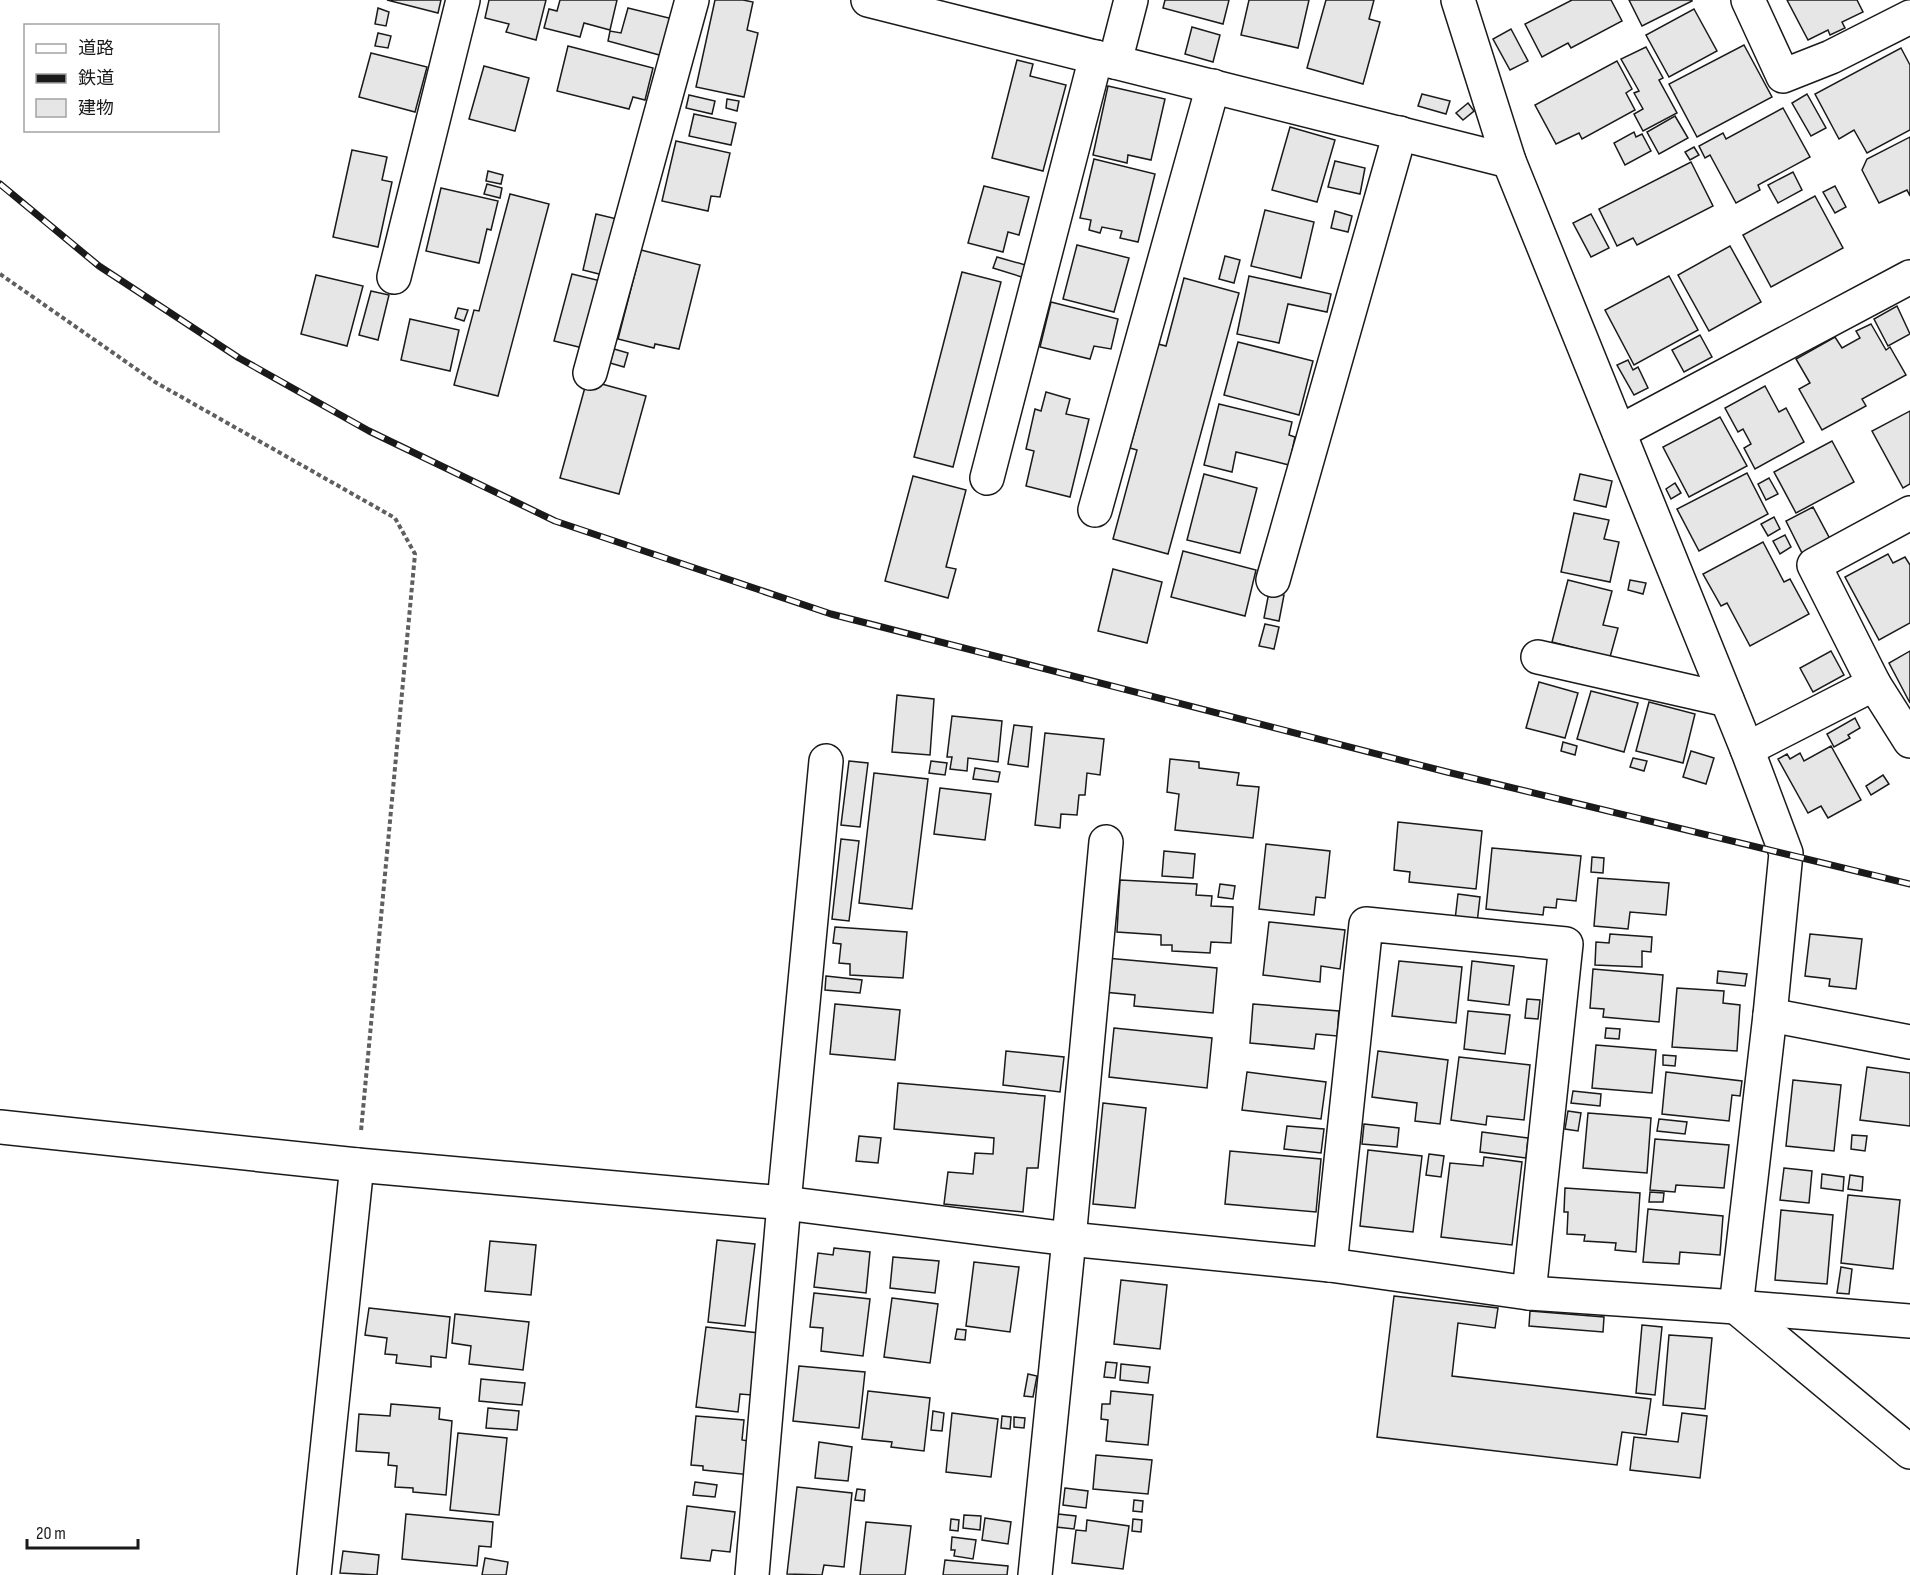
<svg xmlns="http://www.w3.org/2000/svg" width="1910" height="1575" font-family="'Sofia Sans Condensed','Noto Sans JP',sans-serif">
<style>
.building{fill:#e6e6e6;stroke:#1a1a1a;stroke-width:1.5}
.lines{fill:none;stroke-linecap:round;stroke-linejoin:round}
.minor-casing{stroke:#1a1a1a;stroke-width:36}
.path{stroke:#5f5f5f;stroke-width:4;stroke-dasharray:4.5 3;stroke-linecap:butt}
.minor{stroke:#fff;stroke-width:33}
.rail-casing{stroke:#1a1a1a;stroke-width:7}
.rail{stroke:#fff;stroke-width:4.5;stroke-dasharray:14;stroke-linecap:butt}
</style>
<rect width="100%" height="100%" fill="#fff"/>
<g class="building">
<path d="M387,0h54l-3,13z"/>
<path d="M489,0h57l-10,40 -30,-8 3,-8 -24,-6z"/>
<path d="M560,0h57l-7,30 -26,-7 -4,14 -36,-9 5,-19 8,2z"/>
<path d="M715,0h28l10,2 -6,28 11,3 -14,64 -48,-10z"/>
<path d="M1165,0h64l-6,24 -60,-16z"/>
<path d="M1249,0h60l-11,48 -57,-13z"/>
<path d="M1326,0h48l-5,19 11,3 -17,62 -56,-16z"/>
<path d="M1572,0h39l11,21 -51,27 -3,-5 -26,14 -17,-33z"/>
<path d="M1629,0h63v1l-50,25z"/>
<path d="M1787,0h70l6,12 -21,10 3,6 -15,7 -2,-5 -20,10z"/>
<path d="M378,8l11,4 -3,14 -11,-2z"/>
<path d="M628,8l45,11 -10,37 -55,-15 2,-10 11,2z"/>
<path d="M1694,9l23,42 -48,26 -23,-42z"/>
<path d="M1192,27l28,8 -7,27 -28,-8z"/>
<path d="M1511,29l17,32 -18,9 -17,-31z"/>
<path d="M378,33l13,3 -3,12 -13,-2z"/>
<path d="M1744,45l28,52 -75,40 -28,-53z"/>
<path d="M568,46l85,22 -8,32 -12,-3 -4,12 -72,-18z"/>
<path d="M1646,47l17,31 -4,2 18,33 -34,18 -9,-17 9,-5 -9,-16 5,-2 -18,-32z"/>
<path d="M1901,48l9,17v65l-43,23 -13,-23 -15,9 -24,-45z"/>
<path d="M371,53l56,14 -12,45 -56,-15z"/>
<path d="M1017,60l16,4 -3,12 36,9 -23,86 -51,-13z"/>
<path d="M1617,61l15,28 -6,4 9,17 -53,29 -3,-6 -23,11 -21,-39z"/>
<path d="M484,66l45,12 -14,53 -46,-12z"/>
<path d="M1108,86l57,13 -14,61 -23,-5 -1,8 -34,-8z"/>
<path d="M1422,94l28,7 -4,13 -28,-8z"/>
<path d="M1807,94l19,34 -15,8 -19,-33z"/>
<path d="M689,95l26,6 -3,13 -26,-6z"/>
<path d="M727,99l12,2 -2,10 -11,-3z"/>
<path d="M1468,103l6,8 -11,9 -7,-7z"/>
<path d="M1783,108l27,49 -52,28 2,5 -24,13 -26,-48 -5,3 -6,-12 24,-13 3,6z"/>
<path d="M694,114l42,9 -5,22 -42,-9z"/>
<path d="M1675,116l13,22 -29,16 -12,-22z"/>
<path d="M1290,127l45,13 -18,62 -45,-12z"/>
<path d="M1634,132l2,5 6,-3 9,17 -26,14 -11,-22z"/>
<path d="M1910,137v59l-3,-6 -28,13 -17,-33 5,-11z"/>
<path d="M676,141l54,12 -10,44 -9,-1 -3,15 -46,-10z"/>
<path d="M1694,147l5,8 -9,5 -5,-8z"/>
<path d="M352,150l35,7 -5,23 10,2 -14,65 -45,-10z"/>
<path d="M1094,159l61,15 -17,68 -18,-4 2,-7 -20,-4 -2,6 -11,-3 2,-10 -11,-2z"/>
<path d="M1335,161l30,7 -5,26 -32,-7z"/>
<path d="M1691,162l22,44 -76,39 -4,-7 -16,8 -18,-37z"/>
<path d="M488,171l15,4 -2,9 -15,-3z"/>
<path d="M1793,172l9,18 -24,13 -10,-18z"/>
<path d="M487,184l15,4 -2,10 -16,-4z"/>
<path d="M984,186l45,11 -10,38 -11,-3 -5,20 -35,-9z"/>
<path d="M1835,186l11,21 -11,6 -12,-21z"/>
<path d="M441,188l57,13 -7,29 -4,-1 -8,34 -53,-12z"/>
<path d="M510,194l39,10 -51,192 -44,-11 20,-75 5,1z"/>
<path d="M1815,196l28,52 -72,39 -28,-52z"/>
<path d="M1265,210l49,12 -13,56 -50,-12z"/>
<path d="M1335,211l17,5 -4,16 -17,-4z"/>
<path d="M596,214l21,5 -14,56 -20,-5z"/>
<path d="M1591,214l18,34 -18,9 -18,-34z"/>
<path d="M1077,245l52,13 -15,54 -51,-13z"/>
<path d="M1730,246l31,56 -52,29 -31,-56z"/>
<path d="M641,250l59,15 -21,84 -24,-5 -1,4 -36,-9z"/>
<path d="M1225,256l15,4 -6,23 -15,-4z"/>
<path d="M997,257l32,9 -4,12 -32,-10z"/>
<path d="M962,272l39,10 -48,185 -39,-10z"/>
<path d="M572,274l33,8 -18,67 -33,-8z"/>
<path d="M316,275l47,11 -16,60 -46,-12z"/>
<path d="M1249,276l82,18 -4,18 -39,-8 -9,39 -42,-9z"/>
<path d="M1669,276l29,54 -64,35 -29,-55z"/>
<path d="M1184,278l55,15 -71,261 -55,-15 24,-89 -7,-2 28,-104 8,2z"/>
<path d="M371,291l18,4 -11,45 -19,-5z"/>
<path d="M1051,302l67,17 -7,30 -17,-3 -4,13 -50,-12z"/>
<path d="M1897,306l13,28 -22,12 -14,-27z"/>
<path d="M458,308l10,2 -4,11 -9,-3z"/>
<path d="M410,319l49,11 -9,41 -49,-11z"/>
<path d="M1871,324l15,26 4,-3 16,28 -44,24 4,7 -44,24 -23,-41 11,-6 -14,-24 39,-22 7,11 18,-10 -4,-7z"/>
<path d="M1700,335l12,22 -28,15 -12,-22z"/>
<path d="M1238,342l75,19 -14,54 -75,-20z"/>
<path d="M614,349l14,4 -4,14 -14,-4z"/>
<path d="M1628,360l5,10 5,-3 10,21 -14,7 -17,-30z"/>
<path d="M587,380l59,16 -27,98 -59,-16z"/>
<path d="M1765,386l14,26 7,-4 18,34 -49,27 -11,-21 7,-4 -8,-15 -5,3 -13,-24z"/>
<path d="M1046,392l24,7 -4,15 23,5 -19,78 -44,-11 8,-35 -8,-2 9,-40 6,2z"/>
<path d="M1219,404l73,18 -3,13 6,2 -6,28 -53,-13 -4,20 -28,-7z"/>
<path d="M1910,411v73l-7,4 -31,-57z"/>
<path d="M1720,417l27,49 -58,31 -26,-50z"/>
<path d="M1832,441l22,41 -58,31 -22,-41z"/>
<path d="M1747,473l21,41 -69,37 -22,-42z"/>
<path d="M1204,474l53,14 -17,65 -53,-13z"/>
<path d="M1580,474l32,7 -6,26 -32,-7z"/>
<path d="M913,476l53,14 -20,77 10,2 -8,29 -63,-17z"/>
<path d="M1769,478l9,16 -12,6 -8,-16z"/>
<path d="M1675,483l6,10 -10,6 -5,-10z"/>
<path d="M1813,507l17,32 -28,14 -16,-32z"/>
<path d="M1574,513l35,7 -5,19 15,3 -9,40 -49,-10z"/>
<path d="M1774,517l6,12 -12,7 -7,-12z"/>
<path d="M1785,535l6,12 -11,7 -7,-13z"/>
<path d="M1763,542l21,40 6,-3 19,35 -59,32 -23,-43 -6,3 -18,-32z"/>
<path d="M1183,551l73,19 -11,46 -74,-19z"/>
<path d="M1888,554l5,9 12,-6 5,8v58l-31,17 -34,-63z"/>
<path d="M1113,569l49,13 -15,61 -49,-12z"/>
<path d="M1568,580l44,11 -9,34 15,3 -8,29 -58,-15z"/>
<path d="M1630,580l16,3 -3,11 -15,-4z"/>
<path d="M1269,592l15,3 -5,26 -15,-3z"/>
<path d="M1265,624l14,3 -5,22 -15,-3z"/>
<path d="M1831,651l13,24 -31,17 -13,-24z"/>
<path d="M1910,651v52l-21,-40z"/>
<path d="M1539,682l39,11 -13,45 -39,-10z"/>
<path d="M1591,691l47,12 -14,49 -47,-13z"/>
<path d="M897,695l37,4 -4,56 -38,-3z"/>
<path d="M1649,702l46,12 -12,49 -47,-12z"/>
<path d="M952,716l50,5 -4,41 -30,-4 -1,13 -17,-2 2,-12h-5z"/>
<path d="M1855,718l5,10 -12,7 2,3 -16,9 -7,-13z"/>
<path d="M1014,725l18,2 -4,40 -20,-3z"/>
<path d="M1045,733l59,6 -4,36 -13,-2 -2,22h-6l-2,20 -16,-1 -1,14 -25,-3z"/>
<path d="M1563,742l14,4 -2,9 -14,-4z"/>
<path d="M1831,746l30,54 -33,18 -7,-12 -13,7 -30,-54 9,-5 3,5 10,-6 4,8z"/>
<path d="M1691,751l23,7 -8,26 -23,-7z"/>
<path d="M1633,758l14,3 -3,10 -14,-4z"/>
<path d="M1170,759l29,3v6l40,5 -2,12 22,2 -6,51 -78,-8 4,-36 -12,-2z"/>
<path d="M849,761l19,2 -8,64 -19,-2z"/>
<path d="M931,761l16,2 -2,12 -16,-2z"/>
<path d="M975,768l25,4 -2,10 -25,-3z"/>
<path d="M874,773l54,6 -16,130 -53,-6z"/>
<path d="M1883,775l6,9 -18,11 -5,-9z"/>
<path d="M940,788l51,6 -6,46 -51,-6z"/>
<path d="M1398,822l84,9 -6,58 -67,-7 1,-10 -16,-2z"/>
<path d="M841,839l18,2 -10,80 -17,-2z"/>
<path d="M1266,844l64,7 -5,47 -9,-1 -2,18 -55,-6z"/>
<path d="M1492,848l89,8 -5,45 -19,-2 -1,9 -12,-1 -1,8 -57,-6z"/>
<path d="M1164,851l31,3 -2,24 -31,-2z"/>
<path d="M1592,857l12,1 -1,15 -12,-1z"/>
<path d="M1598,878l71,5 -3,32 -36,-3 -2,17 -34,-3z"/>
<path d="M1120,880l77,4 -1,11 16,1 -1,10 22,1 -2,36 -20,-1 -1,11 -38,-2v-6h-11v-10l-44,-3z"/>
<path d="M1220,884l15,2 -2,13 -15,-2z"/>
<path d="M1458,894l22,3 -3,26 -22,-3z"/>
<path d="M1269,922l76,8 -5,39 -19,-3 -1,16 -57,-7z"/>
<path d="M835,927l72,5 -4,46 -53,-3v-11l-11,-1 2,-19 -8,-1z"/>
<path d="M1610,934l42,3 -1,15 -9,-1v16l-47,-2 1,-23 13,1z"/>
<path d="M1810,934l52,5 -6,50 -27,-3 1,-7 -25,-3z"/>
<path d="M1106,958l111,10 -4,45 -79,-7 1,-11 -32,-3z"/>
<path d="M1399,961l63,6 -6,56 -64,-7z"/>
<path d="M1472,961l42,5 -5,39 -41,-5z"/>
<path d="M1593,969l70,6 -4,47 -56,-5 1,-8 -14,-1z"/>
<path d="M1718,971l29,3 -2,12 -28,-3z"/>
<path d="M826,976l36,4 -2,13 -35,-3z"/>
<path d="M1677,988l47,3 -1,12 17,2 -3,46 -65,-4z"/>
<path d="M1527,999l13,1 -2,19 -13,-1z"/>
<path d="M835,1004l65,6 -5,50 -65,-6z"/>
<path d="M1253,1004l86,7 -2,25 -21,-2 -2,15 -64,-6z"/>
<path d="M1468,1011l42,4 -5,39 -41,-5z"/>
<path d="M1114,1028l98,10 -5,50 -98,-11z"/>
<path d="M1606,1028l14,1 -1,10 -14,-1z"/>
<path d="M1596,1045l60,5 -4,43 -60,-5z"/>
<path d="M1006,1051l58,6 -4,35 -57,-7z"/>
<path d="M1378,1051l70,9 -8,64 -25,-3 2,-18 -45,-6z"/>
<path d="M1663,1055l13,1 -1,10 -12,-1z"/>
<path d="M1459,1057l71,8 -6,55 -37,-4 -1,9 -35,-5z"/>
<path d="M1867,1067l43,6v53l-50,-6z"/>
<path d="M1247,1072l79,10 -5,37 -79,-9z"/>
<path d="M1666,1072l76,9 -2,15 -8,-1 -3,26 -67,-7z"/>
<path d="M1793,1080l48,5 -7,66 -48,-5z"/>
<path d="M898,1083l147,13 -7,72h-11l-4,44 -79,-8 4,-32 25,2 2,-21 18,1 1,-16 -100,-9z"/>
<path d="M1573,1091l28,3 -1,12 -29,-3z"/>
<path d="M1103,1103l43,5 -11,100 -42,-4z"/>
<path d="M1568,1111l13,2 -3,18 -13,-2z"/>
<path d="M1588,1113l63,5 -4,55 -64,-5z"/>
<path d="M1659,1119l28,3 -2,12 -28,-3z"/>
<path d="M1364,1124l35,4 -2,19 -35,-3z"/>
<path d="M1287,1126l37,3 -3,24 -37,-4z"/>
<path d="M1482,1132l46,6 -2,20 -46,-6z"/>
<path d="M1852,1135l15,1 -2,15 -14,-2z"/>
<path d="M859,1136l22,2 -3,25 -22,-2z"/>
<path d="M1655,1139l74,6 -5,43 -48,-3 -1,7 -25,-2z"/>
<path d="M1368,1150l54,6 -9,76 -53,-6z"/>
<path d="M1230,1151l91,8 -5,53 -91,-8z"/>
<path d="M1429,1154l15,2 -3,21 -15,-2z"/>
<path d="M1484,1157l38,5 -10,83 -71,-8 9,-74 33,3z"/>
<path d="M1784,1168l28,3 -3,32 -29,-3z"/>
<path d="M1822,1174l22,3 -1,14 -22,-3z"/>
<path d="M1850,1175l13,2 -1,14 -14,-2z"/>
<path d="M1565,1188l75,5 -4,59 -21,-2 1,-7 -32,-2 1,-6 -18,-1 1,-22h-4z"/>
<path d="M1650,1192l14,1 -1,9h-14z"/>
<path d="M1848,1195l52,5 -7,69 -52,-6z"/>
<path d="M1648,1209l75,7 -3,39 -40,-3 -1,12 -36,-2z"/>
<path d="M1781,1210l52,5 -6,69 -52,-4z"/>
<path d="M717,1240l38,4 -10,82 -37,-4z"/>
<path d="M490,1241l46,4 -5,50 -46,-4z"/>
<path d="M834,1248l36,4 -4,41 -52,-6 4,-34 15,2z"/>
<path d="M893,1257l46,4 -4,32 -45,-5z"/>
<path d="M974,1262l45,5 -9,65 -44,-6z"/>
<path d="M1841,1267l11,2 -3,25 -12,-1z"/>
<path d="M1121,1280l46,5 -7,64 -46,-5z"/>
<path d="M814,1293l56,6 -7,57 -42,-5 2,-23 -13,-1z"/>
<path d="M1394,1296l104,12 -3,20 -37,-5 -6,53 199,23 -5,36 -24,-3 -5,33 -240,-28z"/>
<path d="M892,1298l46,6 -8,59 -46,-6z"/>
<path d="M369,1308l81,9 -4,41 -15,-2v11l-35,-4 1,-8 -12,-1 2,-16 -22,-3z"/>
<path d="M1530,1311l74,6 -1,15 -74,-6z"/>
<path d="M455,1314l74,8 -6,48 -54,-6 2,-18 -19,-3z"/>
<path d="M1642,1325l20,2 -7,68 -19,-2z"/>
<path d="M706,1327l53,6 -7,62 -12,-1 -2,18 -42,-5z"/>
<path d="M957,1329l9,1 -1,10 -10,-1z"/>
<path d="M1669,1335l43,3 -7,71 -42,-4z"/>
<path d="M1106,1362l11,1 -2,15 -11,-1z"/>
<path d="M1121,1364l29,3 -2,16 -28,-3z"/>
<path d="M799,1366l66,6 -6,56 -66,-7z"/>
<path d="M1028,1374l9,2 -4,21 -9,-1z"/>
<path d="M481,1379l44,4 -3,22 -43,-4z"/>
<path d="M868,1391l62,7 -6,53 -33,-4 1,-5 -30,-3z"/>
<path d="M1111,1391l42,4 -5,50 -42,-4 2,-21 -7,-1 1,-15h8z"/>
<path d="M391,1404l49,4 -1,11 13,2 -6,74 -33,-3v-4l-18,-1 2,-21 -9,-1 1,-12 -33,-2 3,-37 31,2z"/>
<path d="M488,1408l31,3 -2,19 -31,-2z"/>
<path d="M933,1411l11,2 -2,18 -11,-1z"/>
<path d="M952,1413l46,6 -7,58 -45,-5z"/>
<path d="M1682,1413l25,3 -7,62 -70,-8 4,-33 44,5z"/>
<path d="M696,1416l48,4 -2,20 12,2 -3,33 -48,-5v-4l-12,-1z"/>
<path d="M1002,1416l9,1 -1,12 -9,-1z"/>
<path d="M1014,1417l11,1 -1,10 -10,-1z"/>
<path d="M458,1433l49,5 -8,77 -49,-5z"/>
<path d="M819,1442l33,5 -4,34 -33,-3z"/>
<path d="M1096,1455l56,5 -4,34 -55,-5z"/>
<path d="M695,1482l22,3 -2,12 -22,-2z"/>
<path d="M797,1487l55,6 -8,74 -20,-2 -2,10 -35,-1z"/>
<path d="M1065,1488l23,3 -2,17 -23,-3z"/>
<path d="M857,1489l8,1 -1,11 -9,-1z"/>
<path d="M1134,1500l9,1 -1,11 -9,-1z"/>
<path d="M687,1506l48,6 -5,40 -18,-2 -2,11 -29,-3z"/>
<path d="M406,1514l87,8 -2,25 -12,-1 -2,20 -75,-7z"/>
<path d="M1058,1514l18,2 -2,13 -18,-2z"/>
<path d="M964,1515l17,1 -1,14 -17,-2z"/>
<path d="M985,1518l26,4 -3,22 -26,-4z"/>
<path d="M951,1519l8,1 -1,11 -8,-1z"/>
<path d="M1133,1519l9,1 -1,12 -9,-1z"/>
<path d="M1087,1520l42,6 -6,43 -51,-6 4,-33 10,1z"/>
<path d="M866,1522l45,4 -6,49h-45z"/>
<path d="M952,1537l24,3 -3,19 -19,-3 1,-6h-4z"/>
<path d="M343,1551l36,4 -2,20 -37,-2z"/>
<path d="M485,1558l23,4 -2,13h-24z"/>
<path d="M945,1560l63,6 -1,9h-64z"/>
</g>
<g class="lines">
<defs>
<g id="minor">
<path d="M868,0l641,161"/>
<path d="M1458,0l51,161 238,588 39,104 -16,162 -34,292"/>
<path d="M1748,0l35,76 48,-19 79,-40"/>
<path d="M1115,62l16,-62"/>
<path d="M394,277l69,-277"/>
<path d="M590,373l102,-373"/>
<path d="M1619,432l291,-155"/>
<path d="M987,478l109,-421"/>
<path d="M1095,510l118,-424"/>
<path d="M1910,513l-96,52 60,119 36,57"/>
<path d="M1273,580l127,-447"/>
<path d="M1538,657l189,43"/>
<path d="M1747,749l127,-65"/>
<path d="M1770,1015l140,27"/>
<path d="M0,1127l357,38 427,38 285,36 261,26 199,28 207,14 174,14"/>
<path d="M1330,1265l36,-341 200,20 -37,349"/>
<path d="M1736,1307l174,145"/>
<path d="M314,1575l43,-410"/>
<path d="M752,1575l32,-372 42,-442"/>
<path d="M1035,1575l34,-336 37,-397"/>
</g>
</defs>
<use href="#minor" class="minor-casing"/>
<path class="path" d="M0,274l155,108 240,136 20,36 -54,577"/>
<use href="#minor" class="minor"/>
<defs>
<path id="rail" d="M0,184l99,82 140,92 130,73 186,90 276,93 616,158 463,112"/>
</defs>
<use href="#rail" class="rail-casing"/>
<use href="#rail" class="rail"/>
</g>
<rect x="24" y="24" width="195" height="108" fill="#ffffff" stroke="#a3a3a3" stroke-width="1.5"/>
<rect x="36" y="44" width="30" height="9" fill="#ffffff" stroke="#a3a3a3" stroke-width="1.5"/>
<text x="78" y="54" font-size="18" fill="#1a1a1a">道路</text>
<rect x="36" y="74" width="30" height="9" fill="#1a1a1a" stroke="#a3a3a3" stroke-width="1.5"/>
<text x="78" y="84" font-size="18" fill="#1a1a1a">鉄道</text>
<rect x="36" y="99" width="30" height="18" fill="#e6e6e6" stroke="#a3a3a3" stroke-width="1.5"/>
<text x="78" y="114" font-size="18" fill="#1a1a1a">建物</text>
<path d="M27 1539v9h111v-9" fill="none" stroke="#1a1a1a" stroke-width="3"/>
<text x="36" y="1539" font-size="18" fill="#1a1a1a" stroke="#ffffff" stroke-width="4.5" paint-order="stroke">20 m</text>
</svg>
